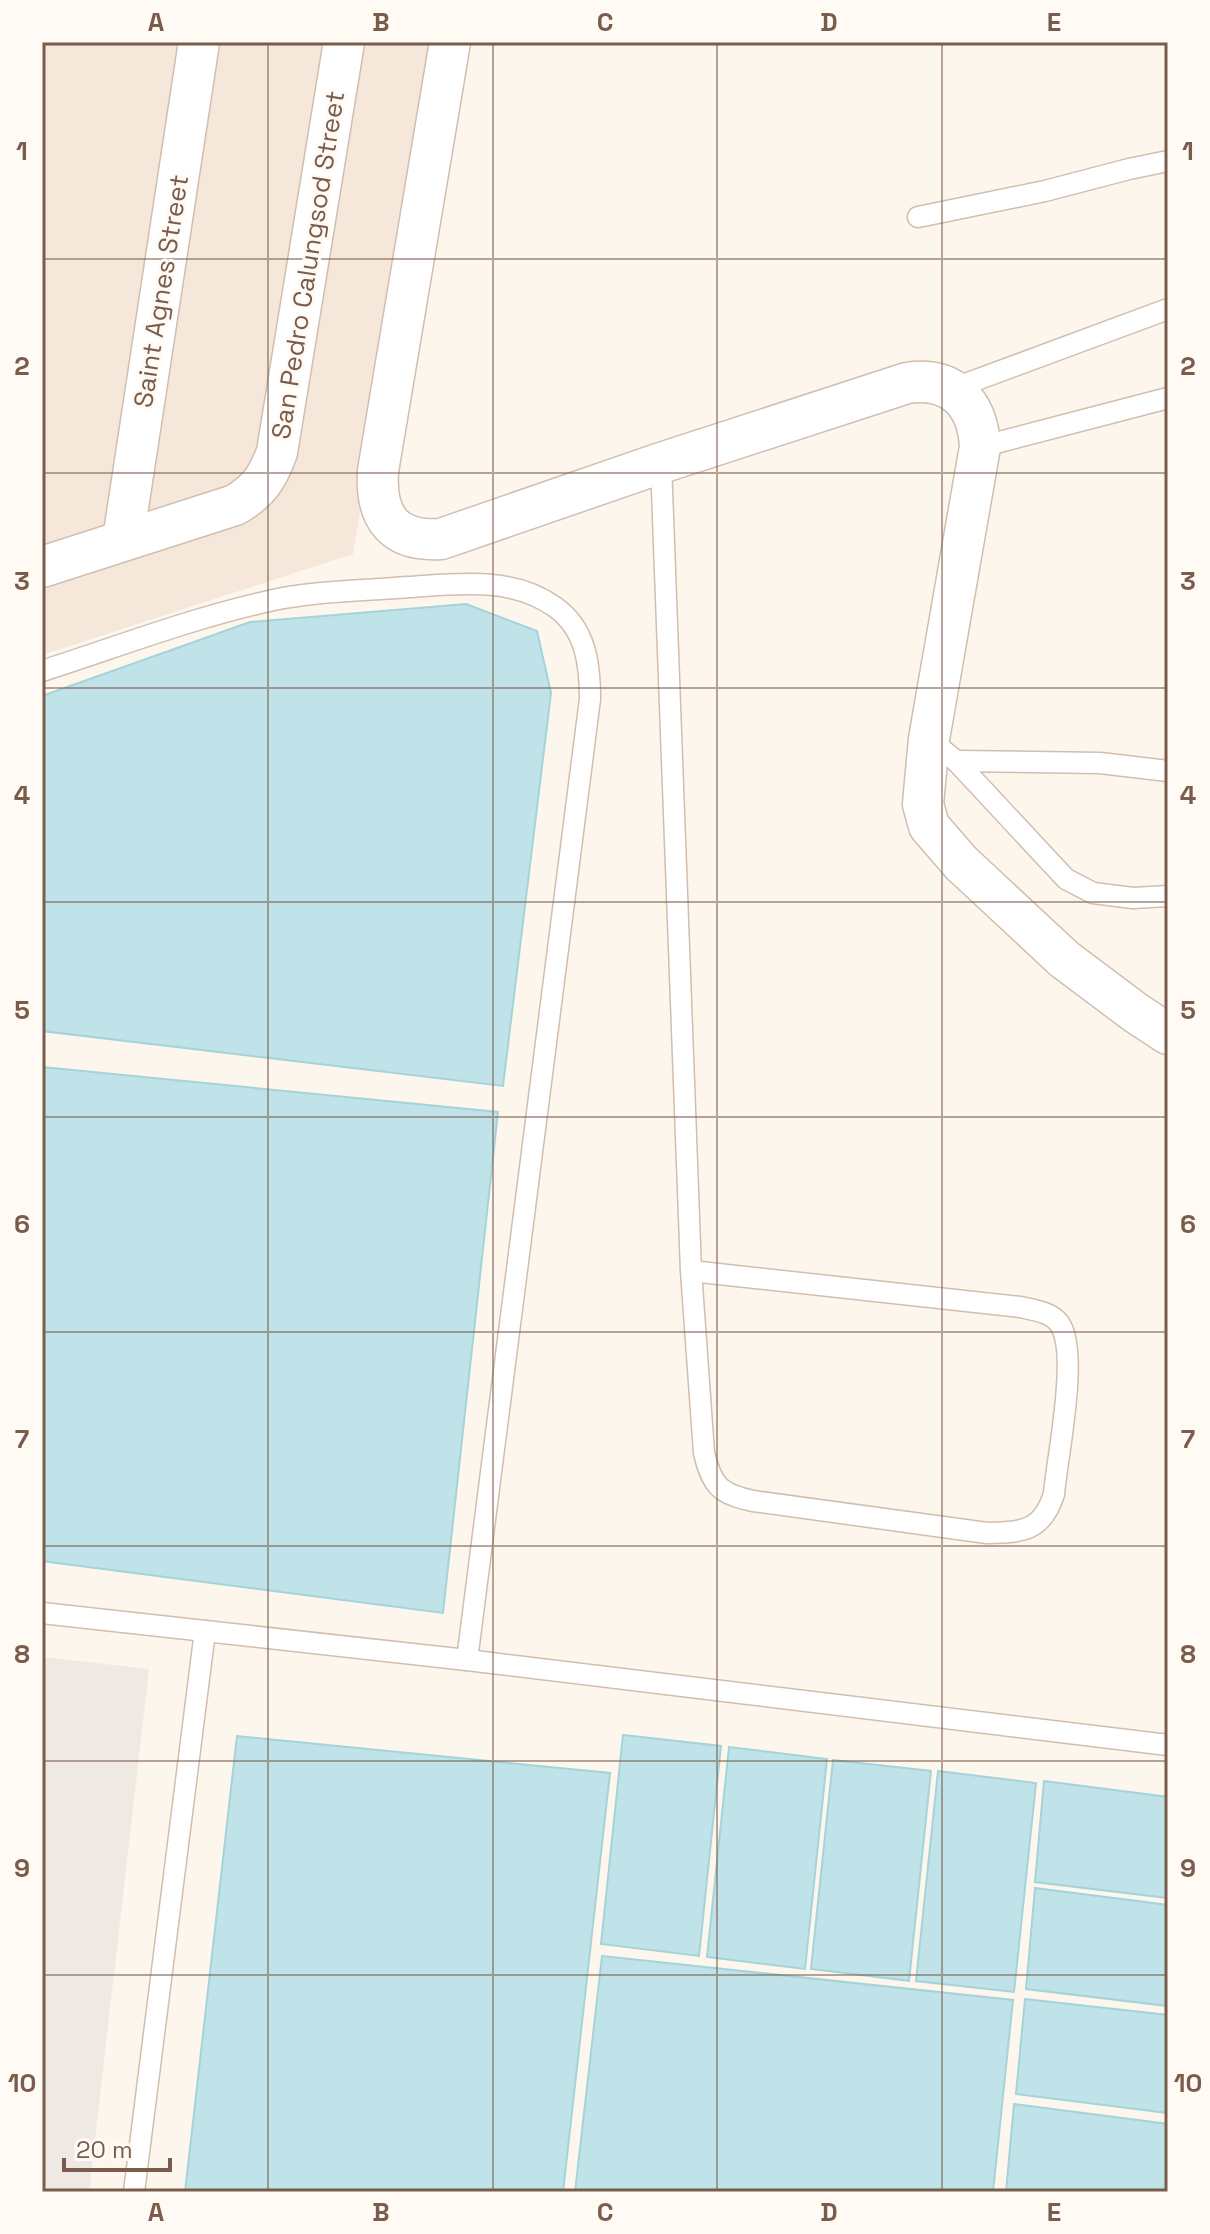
<svg xmlns="http://www.w3.org/2000/svg" width="1210" height="2234" font-family="'Space Grotesk',sans-serif">
<style>
.residential{fill:#f5e8da}
.industrial{fill:#efe9e4}
.water{fill:#bfe3e8;stroke:#a5d3da;stroke-width:2}
.lines{fill:none;stroke-linecap:round;stroke-linejoin:round}
.service-casing{stroke:#d1beb0;stroke-width:23}
.minor-casing{stroke:#d1beb0;stroke-width:43}
.service{stroke:#fff;stroke-width:20}
.minor{stroke:#fff;stroke-width:40}
.grid{fill:none;stroke:#7a5c4d;stroke-width:2;stroke-opacity:0.55}
.labels{text-anchor:middle;stroke-width:6;stroke-linejoin:round;paint-order:stroke}
.street-label{font-size:26px;fill:#7a5c4d;stroke:#fffaf3}
.neatline{fill:none;stroke:#7a5c4d;stroke-width:3}
.grid-label{font-size:26px;text-anchor:middle;font-weight:bold;fill:#7a5c4d}
</style>
<rect width="100%" height="100%" fill="#fdf6ec"/>
<path class="residential" d="M42,42h397l-86,512 -311,101z"/>
<path class="industrial" d="M42,1657l107,12 -60,523h-47z"/>
<g class="water">
<path d="M466,604l71,27 14,62 -48,393 -461,-55v-335l208,-74z"/>
<path d="M42,1067l456,45 -55,501 -401,-52z"/>
<path d="M623,1735l98,11 -22,210 -98,-12z"/>
<path d="M237,1736l373,37 -47,419h-378z"/>
<path d="M729,1747l98,12 -22,210 -98,-12z"/>
<path d="M833,1760l98,11 -22,210 -98,-12z"/>
<path d="M938,1771l98,12 -22,209 -98,-11z"/>
<path d="M1044,1781l124,16v101l-133,-16z"/>
<path d="M1035,1888l133,17v101l-142,-17z"/>
<path d="M602,1956l411,44 -20,192h-418z"/>
<path d="M1025,1999l143,16v98l-152,-19z"/>
<path d="M1014,2104l154,20v68h-162z"/>
</g>
<g class="lines">
<defs>
<g id="service">
<path d="M918,217l127,-26 84,-22 39,-8"/>
<path d="M952,389l216,-80"/>
<path d="M980,447l188,-49"/>
<path d="M661,463l30,808 13,182c8,33 16,41 49,48l234,32c35,-1 55,-1 67,-39 3,-37 26,-143 5,-171 -8,-11 -26,-13 -39,-16l-329,-36"/>
<path d="M42,671c75,-24 150,-53 227,-70 43,-10 94,-10 139,-14 49,-3 104,-11 147,20 31,22 35,57 35,92l-123,961"/>
<path d="M929,739l27,22 110,118 27,14 40,5 35,-2"/>
<path d="M956,761l144,2 68,8"/>
<path d="M42,1613l425,47 701,85"/>
<path d="M134,2192l71,-561"/>
</g>
<g id="minor">
<path d="M450,42l-72,429c-3,47 16,71 63,68l220,-76 246,-80c45,-7 71,20 73,64l-51,292 -6,65 6,22 32,37 103,96 72,54 32,21"/>
<path d="M123,540l76,-498"/>
<path d="M42,567l193,-62c24,-14 33,-28 42,-53l67,-410"/>
</g>
</defs>
<use href="#service" class="service-casing"/>
<use href="#minor" class="minor-casing"/>
<use href="#service" class="service"/>
<use href="#minor" class="minor"/>
</g>
<path class="grid" d="M268,42v2150M493,42v2150M717,42v2150M942,42v2150M42,259h1126M42,473h1126M42,688h1126M42,902h1126M42,1117h1126M42,1332h1126M42,1546h1126M42,1761h1126M42,1975h1126"/>
<g class="labels">
<g class="street-label">
<text transform="translate(308 265) rotate(-81)" y="9">San Pedro Calungsod Street</text>
<text transform="translate(161 291) rotate(-81)" y="9">Saint Agnes Street</text>
</g>
</g>
<rect width="1210" height="2234" fill="none" stroke="#fffaf3" stroke-width="88"/>
<path d="M64 2158v12h106v-12" fill="none" stroke="#7a5c4d" stroke-width="4"/>
<text x="76" y="2158" font-size="24" fill="#7a5c4d" stroke="#fffaf3" stroke-width="6" paint-order="stroke">20 m</text>
<rect x="44" y="44" width="1122" height="2146" class="neatline"/>
<g class="grid-label">
<text x="156" y="31">A</text>
<text x="381" y="31">B</text>
<text x="605" y="31">C</text>
<text x="829" y="31">D</text>
<text x="1054" y="31">E</text>
<text x="22" y="160">1</text>
<text x="1188" y="160">1</text>
<text x="22" y="375">2</text>
<text x="1188" y="375">2</text>
<text x="22" y="590">3</text>
<text x="1188" y="590">3</text>
<text x="22" y="804">4</text>
<text x="1188" y="804">4</text>
<text x="22" y="1019">5</text>
<text x="1188" y="1019">5</text>
<text x="22" y="1233">6</text>
<text x="1188" y="1233">6</text>
<text x="22" y="1448">7</text>
<text x="1188" y="1448">7</text>
<text x="22" y="1663">8</text>
<text x="1188" y="1663">8</text>
<text x="22" y="1877">9</text>
<text x="1188" y="1877">9</text>
<text x="22" y="2092">10</text>
<text x="1188" y="2092">10</text>
<text x="156" y="2221">A</text>
<text x="381" y="2221">B</text>
<text x="605" y="2221">C</text>
<text x="829" y="2221">D</text>
<text x="1054" y="2221">E</text>
</g>
</svg>
